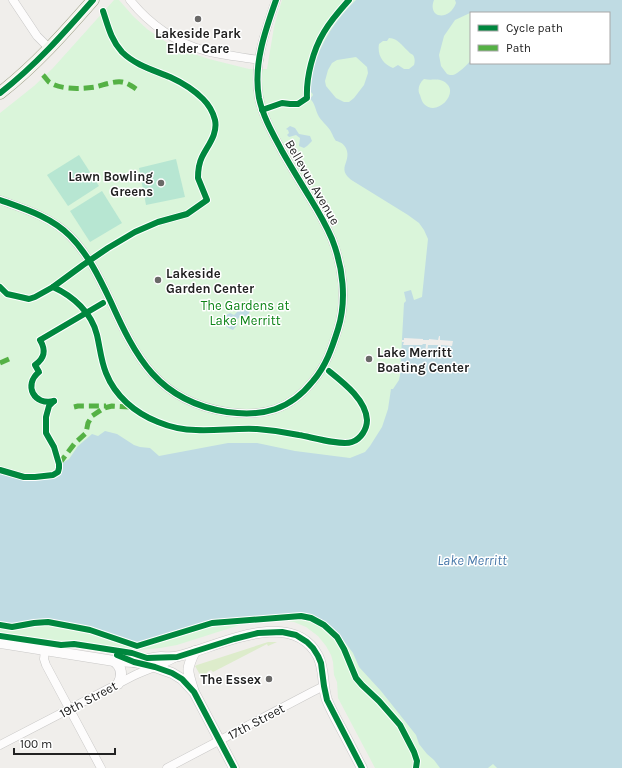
<svg xmlns="http://www.w3.org/2000/svg" width="622" height="768" font-family="Karla,sans-serif">
<style>
.grass{fill:#ddeccb}
.park{fill:#daf5da;fill-rule:evenodd}
.pitch{fill:#b7e6d2}
.water{fill:#bfdbe3;fill-rule:evenodd}
.pier{fill:#f0eeeb}
.lines{fill:none;stroke-linecap:round;stroke-linejoin:round}
.minor-casing{stroke:#c9c8c7;stroke-width:9}
.tertiary-casing{stroke:#c9c8c7;stroke-width:11}
.secondary-casing{stroke:#999a82;stroke-width:13}
.minor{stroke:#fdfcfc;stroke-width:8}
.tertiary{stroke:#fdfcfc;stroke-width:10}
.secondary{stroke:#f4f4ed;stroke-width:12}
.quiet{stroke:#55b145;stroke-width:5;stroke-dasharray:10 5;stroke-linecap:butt}
.cycleway-casing{stroke:#fff;stroke-width:8}
.cycleway{stroke:#00873e;stroke-width:6}
.poi-dot{fill:#6a6968;stroke:#fff;stroke-width:1.5}
.labels{text-anchor:middle;stroke-width:3;stroke-linejoin:round;paint-order:stroke}
.poi-label{font-size:13px;font-weight:bold;fill:#222;stroke:#fff;text-anchor:end}
.street-label{font-size:13px;fill:#222;stroke:#fff}
.park-label{font-size:13px;fill:#0c8416;stroke:#fff}
.water-label{font-size:14px;font-style:italic;fill:#4a7aab;stroke:#fff}
</style>
<rect width="100%" height="100%" fill="#f0eeeb"/>
<path class="grass" d="M268,642h9l-9,4 -1,-2 -54,28 -2,-2 -4,2 2,3 -7,3 -7,-12 2,-1z"/>
<path class="park" d="M114,0h5l14,16 14,13 22,15 16,7 24,8 40,10h18l7,-42 3,-11 5,-16h340v768h-247l-37,-70 -1,-16 -3,-7 -1,-13 -2,-7 -5,-9 -8,-10 -12,-9 -12,-5 -9,-1h-17l-22,2 -69,22 -17,3 -32,3 -60,-9 -4,1 -64,-9v-521l34,-27 19,-18zM471,13h138v50h-138z"/>
<g class="pitch">
<path d="M79,155l20,31 -31,20 -21,-31z"/>
<path d="M176,159l9,38 -39,8 -7,-37z"/>
<path d="M102,191l20,32 -32,19 -20,-31z"/>
</g>
<g class="water">
<path d="M356,0h78c-7,18 15,22 22,3l-1,-3h167v768h-125l-4,-4 -5,4h-48l-6,-8 -7,-6 -8,-10 -3,-9 -35,-44 -22,-24 -6,-14 -13,-17 -9,-7 -14,-10 -8,-4 -9,-1 -54,5 -32,1 -77,24h-5l-40,-14 -44,-10 -12,1 -22,5 -14,-2v-152c12,4 68,19 62,-9l7,-4 9,-13 14,-12 6,2 7,-5 12,3 17,11 6,2 10,1 9,8 69,-13h29l38,8 55,7 15,-6 5,-6 12,-19 6,-18 3,-20h2l6,-9 1,-5 4,-72 2,-2 -2,-9 7,-2 3,10 8,-3 6,-58 -4,-9 -5,-7 -11,-8 -55,-34c-17,-12 -3,-17 -6,-30 -1,-4 -4,-8 -8,-9 -1,-1 -2,-1 -3,-1 -2,-2 -4,-8 -6,-11 -3,-5 -9,-9 -12,-15 -3,-6 -3,-12 -8,-16l3,-4 -1,-2 -3,-2c2,-7 2,-15 4,-22 8,-27 23,-50 43,-69zM470,13h139v50h-138v-3c-3,4 -13,14 -18,15 -1,0 -5,0 -6,-1l-6,-8 -2,-11 5,-19 11,-16zM389,38c10,1 12,7 19,13 1,2 4,3 5,4 2,3 2,7 1,10l-5,4h-5l-6,-4 -5,3c-10,-4 -16,-13 -14,-24l4,-3h4zM356,57l11,10 1,6 -4,12 -10,13 -5,4h-5l-8,-4 -10,-12 -1,-5 3,-11 4,-7 5,-3zM424,79c8,2 16,-2 23,5 11,10 -10,33 -23,20 -2,-2 -3,-6 -4,-9 -3,-5 -1,-12 4,-16z"/>
<path d="M290,126l5,2 4,6 11,2 2,5 -5,5 -3,2 -5,-2 1,-8 -4,-3 -7,2 -2,-2 2,-2 -1,-3 -2,-1z"/>
<path d="M240,305h5l5,6 -3,6 -4,-2 -7,5 2,4 -5,6c-7,-3 -10,-5 -11,-13l8,-4 4,2 6,-6z"/>
</g>
<path class="pier" d="M439,336h1v4l13,1 -1,5 -11,-1v8h-4l1,-8h-10l-1,8h3v2l-5,-1 1,-10h-3l-1,1h-19l1,-3h-2v-2h2v-2l19,1v1h6v-1l9,1z"/>
<g class="lines">
<defs>
<g id="minor">
<path d="M13,0l24,36 12,12"/>
<path d="M130,0c19,24 46,43 76,51 17,4 35,6 53,9"/>
<path d="M0,200c25,9 51,17 70,36 18,18 29,41 40,64 26,58 48,101 117,112 36,5 63,-2 86,-31 13,-15 19,-33 25,-52 9,-29 5,-62 -6,-90 -6,-14 -14,-28 -22,-41 -9,-15 -19,-31 -28,-47 -9,-17 -19,-34 -23,-53 -6,-33 6,-67 17,-98"/>
<path d="M45,650l-1,9 2,6 55,103"/>
<path d="M0,745l133,-69c14,-7 30,-11 43,-19"/>
<path d="M167,768l145,-76 12,-6"/>
</g>
<g id="tertiary">
<path d="M0,643l114,18 20,1 21,5 17,6 10,6 12,13 40,76"/>
<path d="M114,661c8,6 9,14 4,23"/>
<path d="M134,662c9,-2 17,-4 27,-5 6,0 12,1 18,-1 38,-9 113,-50 139,0 7,14 4,30 9,44 4,10 9,19 14,28 7,13 14,27 21,40"/>
<path d="M193,689c-6,-19 -7,-19 2,-38"/>
</g>
<path id="secondary" d="M0,93c35,-27 64,-60 93,-93"/>
</defs>
<use href="#minor" class="minor-casing"/>
<use href="#tertiary" class="tertiary-casing"/>
<use href="#secondary" class="secondary-casing"/>
<use href="#minor" class="minor"/>
<use href="#tertiary" class="tertiary"/>
<use href="#secondary" class="secondary"/>
<g class="quiet">
<path d="M43,75c2,2 4,5 6,7 11,8 33,7 46,5 9,-2 18,-6 27,-5 6,1 11,5 17,9"/>
<path d="M0,363l9,-4"/>
<path d="M74,407l4,-1h28"/>
<path d="M59,464l16,-21 11,-10 2,-10 4,-7 12,-8 8,-2 18,1"/>
</g>
<defs>
<g id="cycleway">
<path d="M0,93c35,-27 64,-60 93,-93"/>
<path d="M262,110l20,-7 8,1h8l9,-6c-1,-21 6,-48 17,-66 7,-12 16,-22 25,-32"/>
<path d="M0,200c25,9 51,17 70,36 18,18 29,41 40,64 26,58 48,101 117,112 36,5 63,-2 86,-31 13,-15 19,-33 25,-52 9,-29 5,-62 -6,-90 -6,-14 -14,-28 -22,-41 -9,-15 -19,-31 -28,-47 -9,-17 -19,-34 -23,-53 -6,-33 6,-67 17,-98"/>
<path d="M0,287l7,7 9,2 13,3 6,-2 18,-10 30,-22 25,-17 27,-16 23,-10 29,-8 20,-14 -9,-22c0,-8 1,-15 4,-21 6,-12 16,-23 13,-37 -2,-8 -6,-15 -12,-21 -9,-9 -20,-16 -33,-22 -17,-7 -35,-12 -48,-25 -11,-12 -14,-26 -19,-41"/>
<path d="M53,287c20,9 39,26 44,48 3,13 4,26 9,38 9,23 29,40 52,49 12,5 25,8 38,8 20,1 40,-2 61,-1 14,1 28,3 42,6 12,2 42,11 53,7 9,-3 15,-13 15,-22 -1,-20 -23,-37 -38,-49"/>
<path d="M54,401c-20,5 -31,-16 -15,-29l-4,-7c10,-7 11,-15 5,-25l63,-37"/>
<path d="M0,470l24,7h11l18,-2 5,-3 1,-4v-4l-5,-17 -8,-14v-16l3,-11 5,-5"/>
<path d="M0,625l12,2 22,-4 14,-1 42,8 47,16 75,-23 89,-7 10,2 13,7 13,12 7,12 12,29 6,7 17,16 21,24 14,27 3,9 -1,7"/>
<path d="M0,636l61,9 13,-1 58,9 15,5 30,-1 57,-18 24,-6 24,-1 14,3 11,7 6,6 5,8 3,7 3,23 3,14 35,68"/>
<path d="M117,655l17,7 21,5 17,6 10,6 12,13 40,76"/>
</g>
</defs>
<use href="#cycleway" class="cycleway-casing"/>
<use href="#cycleway" class="cycleway"/>
</g>
<g class="poi-dot">
<circle cx="198" cy="19" r="4"/>
<circle cx="161" cy="183" r="4"/>
<circle cx="158" cy="280" r="4"/>
<circle cx="369" cy="359" r="4"/>
<circle cx="269" cy="679" r="4"/>
</g>
<g class="labels">
<g class="poi-label">
<text x="198" y="38" text-anchor="middle">Lakeside Park<tspan x="198" dy="15">Elder Care</tspan></text>
<text x="153" y="181">Lawn Bowling<tspan x="153" dy="15">Greens</tspan></text>
<text x="166" y="278" text-anchor="start">Lakeside<tspan x="166" dy="15">Garden Center</tspan></text>
<text x="377" y="357" text-anchor="start">Lake Merritt<tspan x="377" dy="15">Boating Center</tspan></text>
<text x="261" y="684">The Essex</text>
</g>
<g class="street-label">
<text transform="translate(313 182) rotate(60)" y="5">Bellevue Avenue</text>
<text transform="translate(88 699) rotate(-28)" y="5">19th Street</text>
<text transform="translate(256 721) rotate(-28)" y="5">17th Street</text>
</g>
<g class="park-label">
<text x="245" y="310">The Gardens at<tspan x="245" dy="15">Lake Merritt</tspan></text>
</g>
<g class="water-label">
<text x="472" y="565">Lake Merritt</text>
</g>
</g>
<rect x="470" y="12" width="140" height="52" fill="#ffffff" stroke="#a7a7a7"/>
<rect x="478" y="25" width="20" height="6" fill="#00873e" stroke="#a7a7a7"/>
<text x="506" y="32" font-size="12" fill="#222222">Cycle path</text>
<rect x="478" y="45" width="20" height="6" fill="#55b145" stroke="#a7a7a7"/>
<text x="506" y="52" font-size="12" fill="#222222">Path</text>
<path d="M14 748v6h101v-6" fill="none" stroke="#222222" stroke-width="2"/>
<text x="20" y="748" font-size="12" fill="#222222" stroke="#ffffff" stroke-width="3" paint-order="stroke">100 m</text>
</svg>
